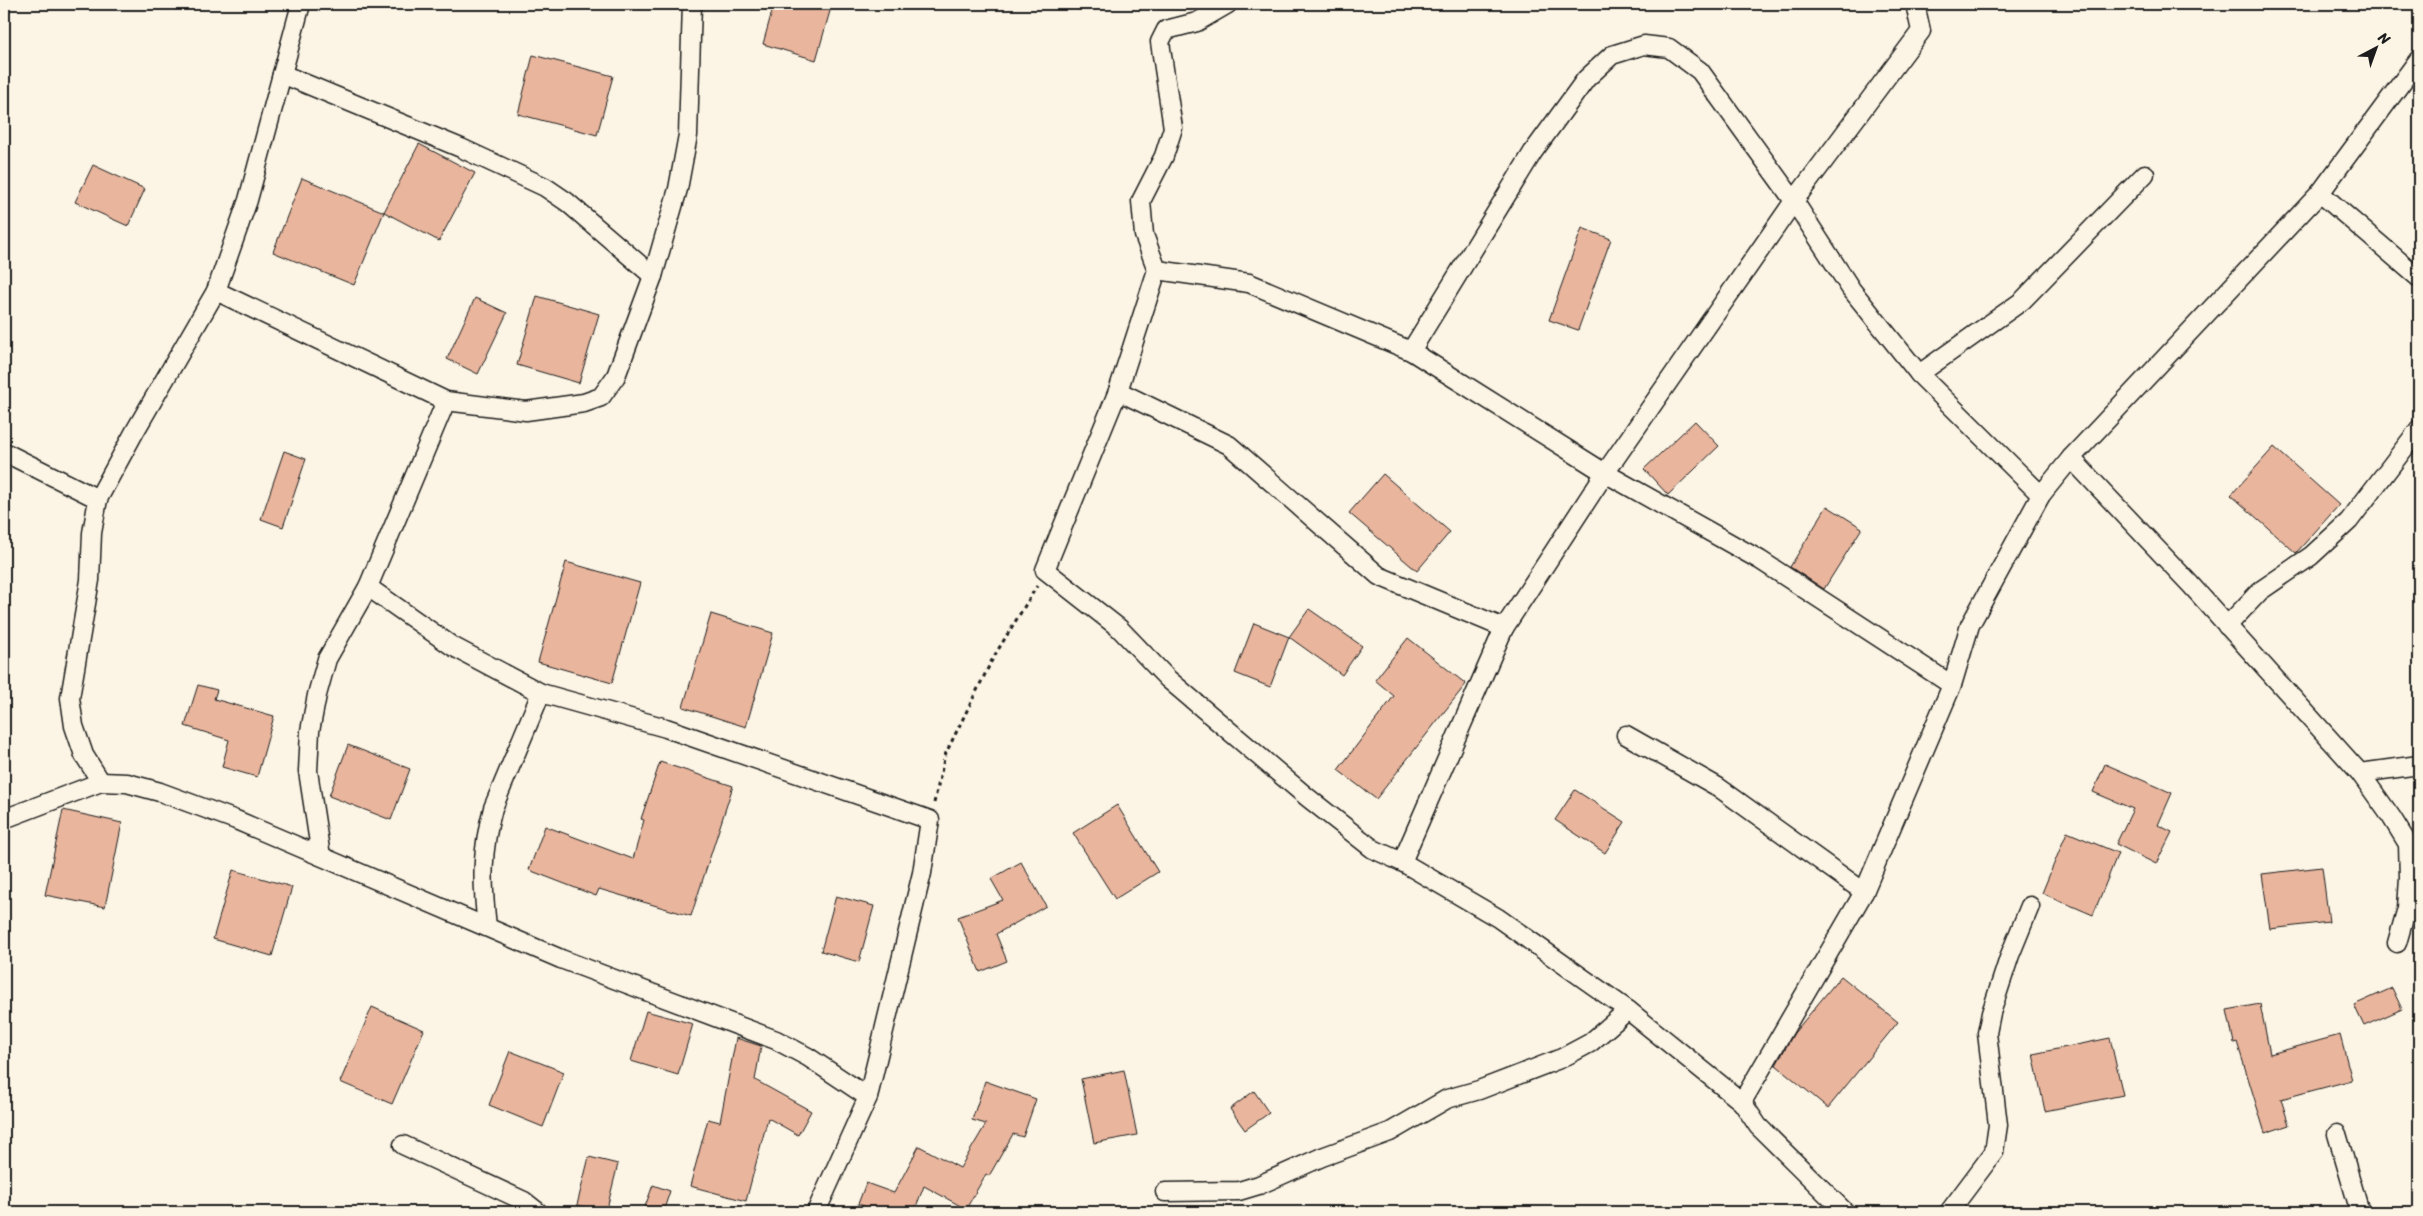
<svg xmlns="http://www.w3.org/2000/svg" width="2423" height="1216" font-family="Sriracha,sans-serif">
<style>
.building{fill:#e9b59d;stroke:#1c1c1c}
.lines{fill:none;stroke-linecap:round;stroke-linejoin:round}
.street-casing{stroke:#1c1c1c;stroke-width:21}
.path{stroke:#1c1c1c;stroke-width:3;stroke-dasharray:4 4;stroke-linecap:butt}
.street{stroke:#fcf5e5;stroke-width:18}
</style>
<rect width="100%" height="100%" fill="#fcf5e5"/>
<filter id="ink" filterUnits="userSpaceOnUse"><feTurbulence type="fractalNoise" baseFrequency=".02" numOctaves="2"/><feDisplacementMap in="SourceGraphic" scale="10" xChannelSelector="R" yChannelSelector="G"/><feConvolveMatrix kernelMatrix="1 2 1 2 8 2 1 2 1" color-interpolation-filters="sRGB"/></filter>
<g filter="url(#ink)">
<g class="building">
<path d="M774,4h58l-16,56 -53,-16z"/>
<path d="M533,55l80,21 -16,59 -79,-21z"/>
<path d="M419,144l56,29 -36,68 -55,-29z"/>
<path d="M93,165l52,24 -17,37 -53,-24z"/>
<path d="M302,178l82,34 -30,73 -81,-33z"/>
<path d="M1582,228l29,11 -33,91 -29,-10z"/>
<path d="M537,296l62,18 -20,69 -62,-18z"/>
<path d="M475,298l32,15 -29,61 -31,-15z"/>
<path d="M1695,421l24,25 -51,49 -24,-26z"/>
<path d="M2274,447l65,58 -43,48 -65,-58z"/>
<path d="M284,451l22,8 -23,68 -22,-8z"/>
<path d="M1383,474l67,58 -33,39 -68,-58z"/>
<path d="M1827,506l35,22 -38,61 -34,-22z"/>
<path d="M566,562l74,21 -28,100 -74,-21z"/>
<path d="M1309,609l53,37 -20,29 -53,-38z"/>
<path d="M711,614l62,19 -27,94 -63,-20z"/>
<path d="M1254,623l35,14 -19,50 -35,-14z"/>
<path d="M1408,638l58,46 -90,115 -38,-29 56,-74 -19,-16z"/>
<path d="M198,685l19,5 -3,9 60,17 -17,61 -35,-10 7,-27 -44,-14z"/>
<path d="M348,745l62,24 -19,51 -62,-24z"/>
<path d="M660,762l73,24 -42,130 -92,-27 -3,7 -67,-26 16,-44 88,33 11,-39 -3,-1z"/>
<path d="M2105,764l67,29 -14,32 14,7 -16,32 -40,-20 17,-35 -40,-17z"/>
<path d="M1575,790l50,32 -20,31 -50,-33z"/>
<path d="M1117,805l41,67 -43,27 -42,-66z"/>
<path d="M63,810l59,13 -17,84 -60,-12z"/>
<path d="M2067,832l51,21 -25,62 -51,-22z"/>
<path d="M1021,862l25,44 -50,28 11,27 -27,11 -22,-55 45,-17 -12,-21z"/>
<path d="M2322,867l7,55 -59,7 -8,-55z"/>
<path d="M233,870l59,17 -20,69 -59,-17z"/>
<path d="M836,896l38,10 -15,56 -38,-11z"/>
<path d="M1841,976l57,46 -70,86 -52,-43 18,-32z"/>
<path d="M2392,988l10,21 -38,17 -10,-21z"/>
<path d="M2260,1004l10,50 70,-19 12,45 -71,19 8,26 -24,8 -28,-91 -3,1 -7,-33z"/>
<path d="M372,1007l52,23 -32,74 -52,-22z"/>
<path d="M646,1011l47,13 -15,51 -47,-14z"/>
<path d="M736,1038l25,8 -6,34 56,31 -13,24 -30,-17 -22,83 -56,-15 18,-67 12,3z"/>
<path d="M2110,1038l13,57 -78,16 -12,-57z"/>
<path d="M510,1051l54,21 -21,55 -54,-22z"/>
<path d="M1124,1070l13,65 -43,8 -13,-64z"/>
<path d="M985,1081l51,18 -13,38 -10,-3 -24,42 -3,-2 -20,35 -42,-23 -10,26h-33l-23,-8 8,-21 28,10 25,-47 41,22 26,-44 -14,-4z"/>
<path d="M1254,1091l15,22 -24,17 -15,-21z"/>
<path d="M589,1157l29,7 -12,48 -29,-7z"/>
<path d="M653,1185l17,6 -7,21h-20z"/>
</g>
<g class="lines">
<defs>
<g id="street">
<path d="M301,4l-53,196 -32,91 230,110 80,10 58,-8 17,-6 15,-21 37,-100 25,-87 10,-54 4,-131"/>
<path d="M1228,4l-31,18 -31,8 -6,12 13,86 -9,28 -23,45 3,34 13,35 -39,121 -73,179 74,58 49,51 139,118 66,52 29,13 96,56 130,92 114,92"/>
<path d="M282,74l179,74 84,39 22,15 86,74"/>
<path d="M2320,193l99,85"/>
<path d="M1157,270l92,13 162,68 194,122 155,87 192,125"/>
<path d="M1411,351l122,-199 53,-73 26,-24 32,-10 25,3 31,23 94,130 57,88 68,85 122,121"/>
<path d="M1919,374l103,-73 123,-127"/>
<path d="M1118,391l111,54 150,131 125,52"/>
<path d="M4,452l94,47 37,-68 81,-140"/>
<path d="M2071,458l119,126 170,189 32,45 16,26 1,34 -2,30 -10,35"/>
<path d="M98,499l-6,34 -2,47 -20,118 4,28 10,29 17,27"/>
<path d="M368,587l84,59 89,47 125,35 264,92 -8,53 -54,224"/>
<path d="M2227,626l33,-35 51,-35 38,-35 70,-92"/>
<path d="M1626,735l92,52 146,105"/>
<path d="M2360,773l59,-8"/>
<path d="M4,819l97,-37 26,1 33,9 76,28 325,139 215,81 32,17 60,40 -52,115"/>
<path d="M321,856l-13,-85 2,-40 7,-36 10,-36 41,-72 78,-186"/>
<path d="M1402,862l102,-234 101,-155 189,-272 127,-170 -6,-27"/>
<path d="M487,927c-5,-45 -6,-75 6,-119l48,-115"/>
<path d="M2337,1134l23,78"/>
<path d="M403,1145l121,56 14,11"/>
<path d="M1165,1192l74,-1 20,-6 63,-28 68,-25 57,-33 32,-9 83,-32 28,-15 38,-33"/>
<path d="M1845,1212l-87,-86 -16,-24 122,-210 88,-207 18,-60 71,-130 30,-37 249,-265 99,-134"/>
<path d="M1949,1212l45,-60 4,-27 -11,-92 4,-20 19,-58 20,-49"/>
</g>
</defs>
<use href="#street" class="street-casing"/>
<path class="path" d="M934,803l11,-48 48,-97 44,-72"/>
<use href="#street" class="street"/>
</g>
</g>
<rect width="2423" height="1216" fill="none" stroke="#fcf5e5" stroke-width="20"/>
<rect x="10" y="10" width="2403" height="1196" fill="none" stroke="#1c1c1c" stroke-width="2" filter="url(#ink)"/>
<g transform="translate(2376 48) rotate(41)" stroke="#fcf5e5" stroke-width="4" paint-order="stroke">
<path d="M0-4L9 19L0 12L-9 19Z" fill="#1c1c1c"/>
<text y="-8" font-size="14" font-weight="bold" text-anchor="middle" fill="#1c1c1c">N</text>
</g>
</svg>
